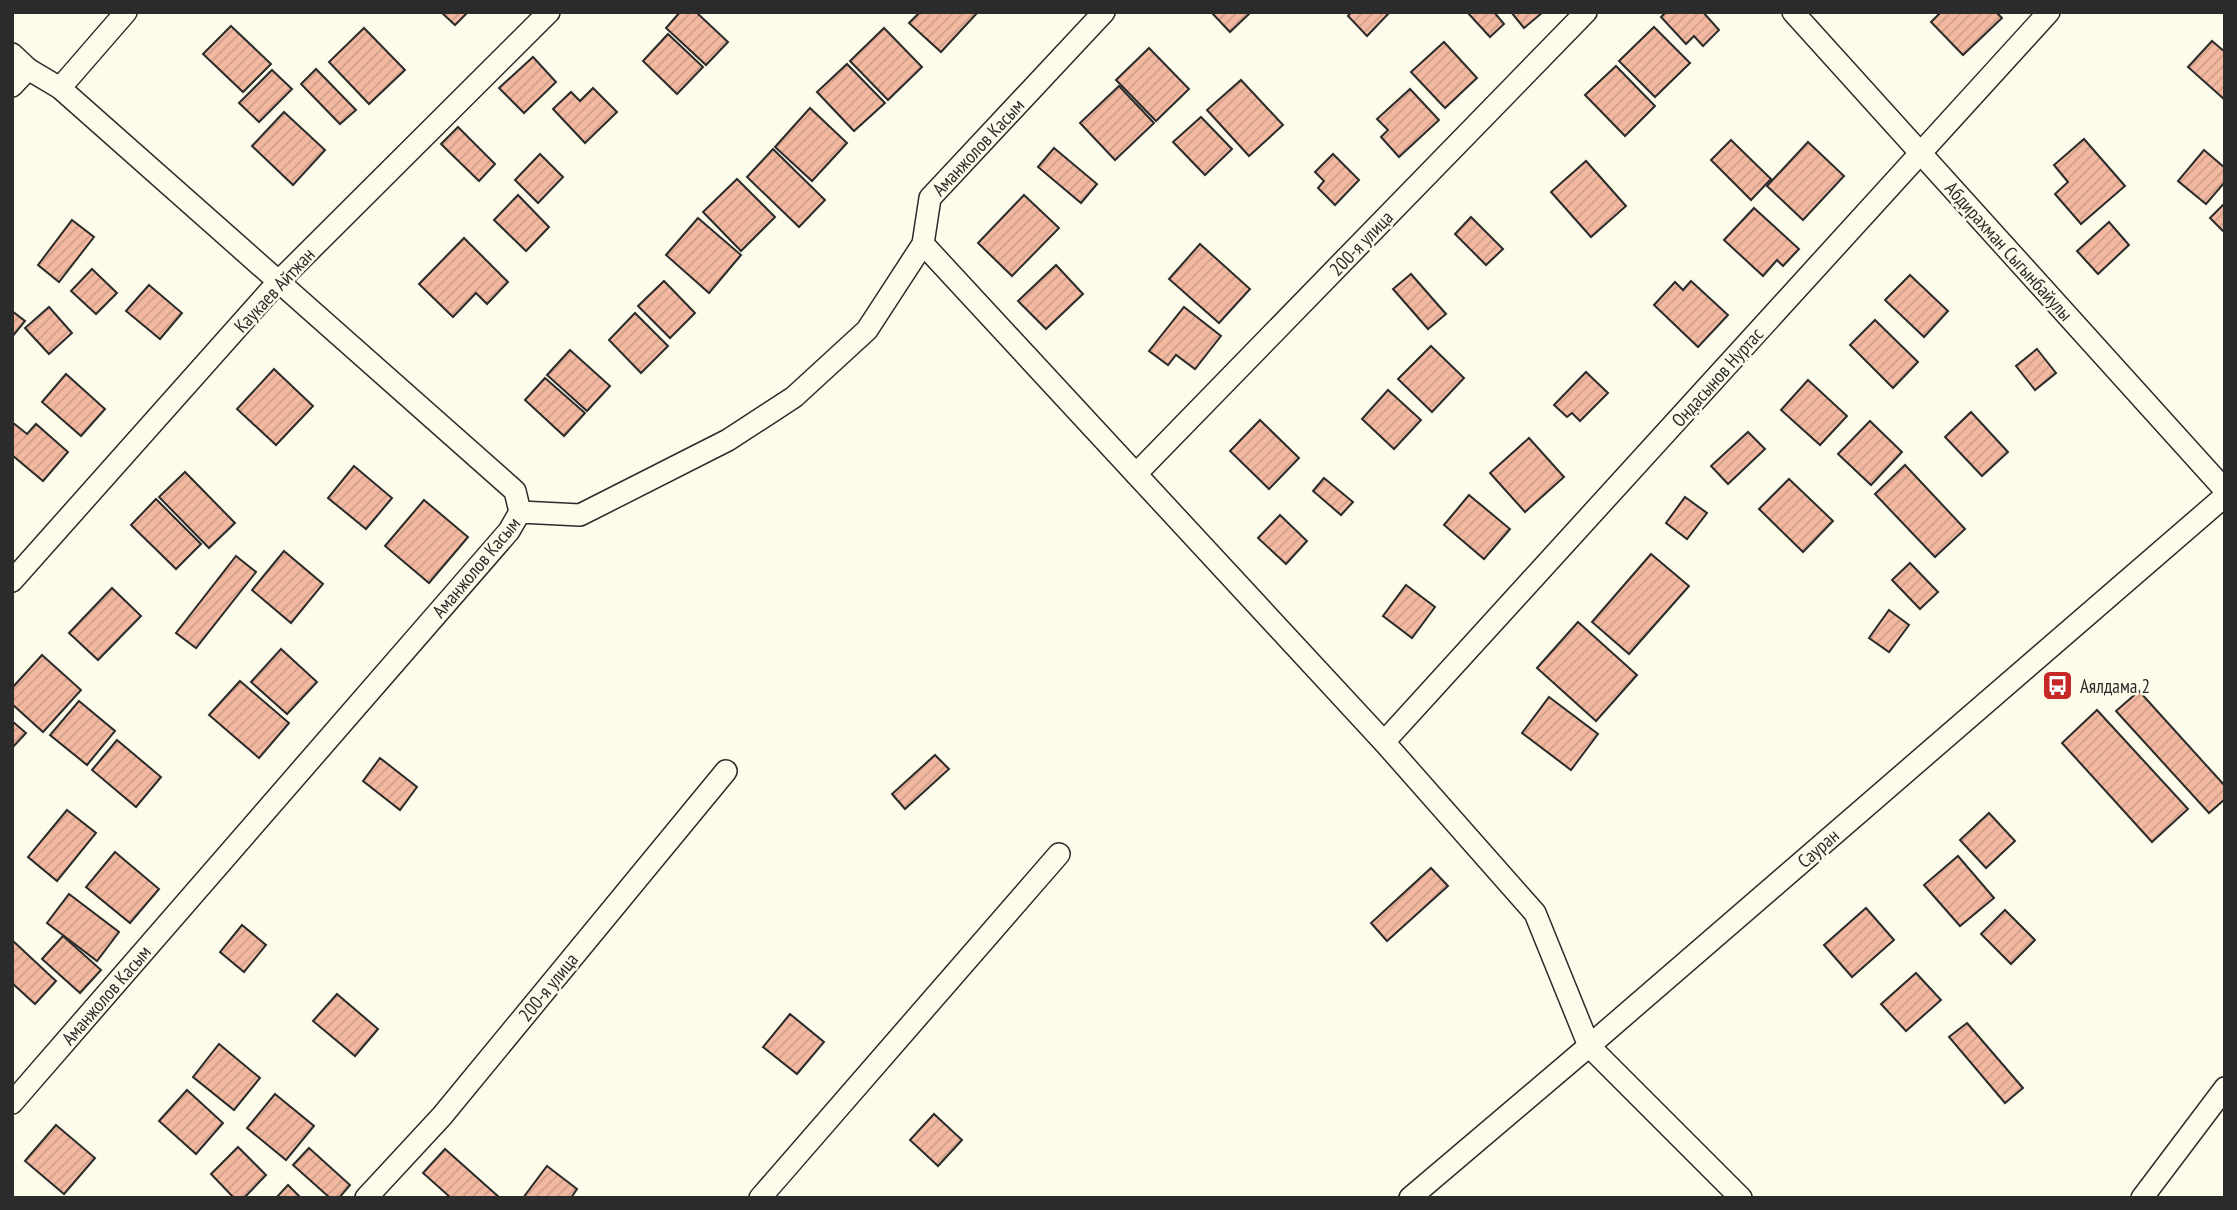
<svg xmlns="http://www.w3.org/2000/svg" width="2237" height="1210" font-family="'PT Sans Narrow',sans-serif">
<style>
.building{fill:url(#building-hatch);stroke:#2b2b2b;stroke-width:2}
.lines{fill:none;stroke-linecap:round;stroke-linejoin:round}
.street-casing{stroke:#2b2b2b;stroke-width:24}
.street{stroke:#fdfbea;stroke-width:21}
.labels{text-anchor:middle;stroke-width:5;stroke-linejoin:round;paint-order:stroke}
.street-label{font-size:19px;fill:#2b2b2b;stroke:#fdfbea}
.poi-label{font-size:19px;fill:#2b2b2b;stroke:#fdfbea;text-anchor:start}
</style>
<defs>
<pattern id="building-hatch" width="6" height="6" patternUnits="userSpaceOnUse" patternTransform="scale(1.75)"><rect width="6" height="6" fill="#f2b8a0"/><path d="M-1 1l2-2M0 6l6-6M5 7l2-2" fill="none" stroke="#d09e8a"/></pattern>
</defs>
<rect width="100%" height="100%" fill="#fdfbea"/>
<g class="building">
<path d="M441,12h27l-13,13z"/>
<path d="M680,12h16l32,30 -22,23 -40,-37z"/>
<path d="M920,12h58l-37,40 -32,-29z"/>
<path d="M1211,12h40l-21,20z"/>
<path d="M1351,12h39l-23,24 -19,-20z"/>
<path d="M1467,12h27l10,12 -14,13z"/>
<path d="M1511,12h32l-19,16z"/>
<path d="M1666,12h37l16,18 -16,16 -9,-10 -8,8 -25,-27z"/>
<path d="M1941,12h55l6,6 -39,37 -32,-33z"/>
<path d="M231,26l40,38 -28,28 -40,-38z"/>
<path d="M1654,27l36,36 -35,34 -36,-36z"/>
<path d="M364,28l41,42 -36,34 -40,-42z"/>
<path d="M884,28l38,39 -34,33 -38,-39z"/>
<path d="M668,34l35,33 -26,27 -34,-33z"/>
<path d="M2212,41l13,11v48l-37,-33z"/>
<path d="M1444,42l33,36 -32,30 -34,-36z"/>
<path d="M1149,48l40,41 -33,32 -40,-41z"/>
<path d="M533,57l23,25 -32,31 -25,-25z"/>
<path d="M847,64l38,39 -31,28 -37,-39z"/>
<path d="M1616,66l39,40 -30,30 -40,-41z"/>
<path d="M316,69l40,41 -16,14 -39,-40z"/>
<path d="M272,70l20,19 -33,33 -20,-19z"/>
<path d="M1241,80l42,45 -34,31 -42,-46z"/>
<path d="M1119,86l35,37 -39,37 -35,-37z"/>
<path d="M593,88l24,24 -32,31 -32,-34 18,-17 9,9z"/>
<path d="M1410,89l29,31 -40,37 -18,-20 7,-7 -11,-11z"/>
<path d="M810,108l37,35 -35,38 -37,-34z"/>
<path d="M284,112l41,38 -32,35 -41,-39z"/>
<path d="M1201,117l31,32 -27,26 -32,-33z"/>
<path d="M458,127l37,37 -16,17 -38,-37z"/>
<path d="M2084,139l41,47 -44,38 -26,-30 13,-12 -14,-17z"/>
<path d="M1731,140l40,39 -20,21 -40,-40z"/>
<path d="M1808,142l36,34 -41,44 -36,-34z"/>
<path d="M1054,148l43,36 -16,19 -43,-36z"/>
<path d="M773,149l52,51 -26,27 -52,-50z"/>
<path d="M2204,150l21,18v14l-19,22 -28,-23z"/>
<path d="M540,154l23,23 -25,26 -23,-23z"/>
<path d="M1333,154l26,26 -24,25 -17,-17 6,-7 -9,-9z"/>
<path d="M1586,161l40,45 -35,31 -40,-45z"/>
<path d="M737,179l38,38 -34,34 -38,-39z"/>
<path d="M518,195l31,32 -23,24 -32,-31z"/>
<path d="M1024,195l35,33 -47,48 -34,-33z"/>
<path d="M2225,203v30l-15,-15z"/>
<path d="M1754,208l45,41 -16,17 -6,-6 -14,16 -39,-36z"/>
<path d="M1471,217l32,32 -17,16 -31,-31z"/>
<path d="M698,218l43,37 -32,38 -43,-38z"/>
<path d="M72,220l22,17 -35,45 -21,-17z"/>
<path d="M2109,222l20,23 -31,29 -21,-23z"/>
<path d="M464,238l44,44 -21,22 -11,-11 -23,24 -34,-33z"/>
<path d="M1200,244l50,45 -31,34 -50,-44z"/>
<path d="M1056,265l27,29 -37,35 -28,-28z"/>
<path d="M92,269l25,24 -21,21 -25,-23z"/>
<path d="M1411,274l35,40 -18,15 -35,-40z"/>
<path d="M1910,275l38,36 -24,26 -39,-37z"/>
<path d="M664,281l31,32 -25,25 -32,-32z"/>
<path d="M1691,281l37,34 -30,32 -44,-42 21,-23 8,8z"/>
<path d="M149,285l33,28 -22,26 -34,-28z"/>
<path d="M49,307l23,26 -23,21 -24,-26z"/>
<path d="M1184,307l37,29 -26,33 -19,-14 -8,10 -19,-14z"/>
<path d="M12,311l13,10 -13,16z"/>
<path d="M635,313l33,33 -27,27 -32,-33z"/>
<path d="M1875,320l43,42 -25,26 -43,-43z"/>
<path d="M1431,346l33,32 -32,34 -34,-33z"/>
<path d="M2037,349l19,24 -21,17 -19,-24z"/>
<path d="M570,350l40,36 -23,25 -40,-36z"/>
<path d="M274,369l39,37 -37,39 -39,-36z"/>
<path d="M1586,372l22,21 -28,28 -8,-8 -5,4 -13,-12z"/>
<path d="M66,374l39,35 -24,27 -39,-34z"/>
<path d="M545,378l40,35 -21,23 -39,-36z"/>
<path d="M1808,380l39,36 -27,29 -39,-35z"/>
<path d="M1388,390l33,30 -27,29 -32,-30z"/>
<path d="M1971,412l37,40 -26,24 -37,-39z"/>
<path d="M1260,420l39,38 -30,31 -39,-38z"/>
<path d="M1870,421l32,31 -31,33 -33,-31z"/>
<path d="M12,422l15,12 9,-10 32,28 -25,29 -31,-26z"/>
<path d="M1748,432l17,17 -37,35 -17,-18z"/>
<path d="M1529,438l35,39 -39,35 -35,-39z"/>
<path d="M1905,465l60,64 -30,28 -60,-63z"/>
<path d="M354,466l38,32 -26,31 -38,-31z"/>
<path d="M185,472l50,51 -26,25 -50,-51z"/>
<path d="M1324,478l29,24 -12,13 -28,-24z"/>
<path d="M1789,479l44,42 -30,31 -44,-43z"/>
<path d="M1469,495l41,34 -26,30 -40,-34z"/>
<path d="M1685,497l22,16 -20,26 -21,-16z"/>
<path d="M156,499l45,45 -25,25 -45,-44z"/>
<path d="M424,500l44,37 -39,46 -44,-37z"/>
<path d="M1280,515l27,26 -21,23 -28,-26z"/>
<path d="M284,551l39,33 -32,39 -39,-33z"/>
<path d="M1651,554l38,32 -60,68 -37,-32z"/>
<path d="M236,556l20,16 -60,76 -20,-15z"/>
<path d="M1910,563l28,29 -18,17 -28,-29z"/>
<path d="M1406,585l29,22 -23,31 -29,-22z"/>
<path d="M112,588l29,28 -43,44 -29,-27z"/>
<path d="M1889,610l20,15 -20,27 -20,-14z"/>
<path d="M1578,622l59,53 -41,46 -59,-53z"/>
<path d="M281,649l36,33 -30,32 -36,-32z"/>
<path d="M42,655l39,35 -38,42 -31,-28v-16z"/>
<path d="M240,681l49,42 -30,35 -50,-43z"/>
<path d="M2139,691l86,95v13l-16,14 -93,-102z"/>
<path d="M1549,697l49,37 -27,36 -49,-37z"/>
<path d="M79,701l36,30 -28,34 -37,-30z"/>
<path d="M2097,710l91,99 -36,33 -90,-99z"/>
<path d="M12,721l14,12 -14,15z"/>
<path d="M117,740l44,37 -25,30 -44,-37z"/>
<path d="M935,755l14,14 -44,40 -13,-15z"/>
<path d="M380,758l37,29 -17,23 -37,-29z"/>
<path d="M67,810l29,23 -39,48 -29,-24z"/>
<path d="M1989,813l26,28 -29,27 -26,-28z"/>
<path d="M115,852l44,37 -29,34 -44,-36z"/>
<path d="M1958,856l36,42 -34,28 -36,-41z"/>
<path d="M1431,868l17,18 -61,55 -16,-18z"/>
<path d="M69,894l50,38 -22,29 -50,-38z"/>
<path d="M1866,908l28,32 -42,37 -28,-32z"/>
<path d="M2005,910l30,30 -24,24 -30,-30z"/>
<path d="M242,925l24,20 -22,27 -24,-20z"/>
<path d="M63,936l38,34 -21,23 -38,-34z"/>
<path d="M12,940l44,41 -21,23 -23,-21z"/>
<path d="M1916,973l25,27 -35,31 -25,-27z"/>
<path d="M337,994l41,35 -23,27 -42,-35z"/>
<path d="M790,1014l34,28 -27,32 -34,-27z"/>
<path d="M1967,1023l56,65 -18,15 -56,-66z"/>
<path d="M219,1044l41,34 -26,32 -41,-33z"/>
<path d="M187,1090l36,33 -27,31 -37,-33z"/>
<path d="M275,1094l39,32 -28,34 -39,-32z"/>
<path d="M934,1114l28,26 -24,26 -28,-26z"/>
<path d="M56,1125l39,33 -31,36 -39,-33z"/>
<path d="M238,1147l28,28 -22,23h-10l-23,-24z"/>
<path d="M309,1148l41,37 -11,13h-9l-37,-33z"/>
<path d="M445,1149l55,49h-49l-28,-25z"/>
<path d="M547,1166l30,23 -6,9h-48z"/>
<path d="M288,1185l13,13h-25z"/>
</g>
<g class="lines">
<defs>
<g id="street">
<path d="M1793,12l432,478"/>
<path d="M12,54l16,15 32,19 455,403 5,21"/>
<path d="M12,86l16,-17"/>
<path d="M60,88l66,-76"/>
<path d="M923,244l461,498 151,171 54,133 152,152"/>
<path d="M1136,474l450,-462"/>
<path d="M12,581l266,-299 271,-270"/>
<path d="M1384,742l665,-730"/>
<path d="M12,1103l497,-572 11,-19 60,3 148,-75 66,-43 73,-67 56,-86 7,-46 174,-186"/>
<path d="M366,1198l76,-82 284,-345"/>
<path d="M760,1198l299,-344"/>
<path d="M1410,1198l179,-152 636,-550"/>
<path d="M2142,1198l83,-110"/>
</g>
</defs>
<use href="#street" class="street-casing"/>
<use href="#street" class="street"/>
</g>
<defs>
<symbol id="bus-square" viewBox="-11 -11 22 22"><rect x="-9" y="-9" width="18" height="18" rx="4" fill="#c62828" stroke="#fdfbea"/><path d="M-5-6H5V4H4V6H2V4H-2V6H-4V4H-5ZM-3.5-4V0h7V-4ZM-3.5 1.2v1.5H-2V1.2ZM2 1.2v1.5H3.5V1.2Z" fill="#fff"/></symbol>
</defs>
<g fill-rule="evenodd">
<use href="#bus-square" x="2040" y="668" width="35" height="35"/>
</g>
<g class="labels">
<g class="street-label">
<text transform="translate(978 147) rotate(-47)" y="7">Аманжолов Касым</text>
<text transform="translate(1361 243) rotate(-46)" y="7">200-я улица</text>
<text transform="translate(2009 251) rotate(48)" y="7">Абдирахман Сыгынбайулы</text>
<text transform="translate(274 290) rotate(-47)" y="7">Каукаев Айтжан</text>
<text transform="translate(1717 377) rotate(-48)" y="7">Ондасынов Нуртас</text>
<text transform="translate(476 567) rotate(-50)" y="7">Аманжолов Касым</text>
<text transform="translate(1818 848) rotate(-41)" y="7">Сауран</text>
<text transform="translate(548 987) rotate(-51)" y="7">200-я улица</text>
<text transform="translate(106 995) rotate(-49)" y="7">Аманжолов Касым</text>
</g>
<g class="poi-label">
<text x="2080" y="693">Аялдама 2</text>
</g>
</g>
<rect width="2237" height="1210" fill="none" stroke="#2b2b2b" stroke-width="28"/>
</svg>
